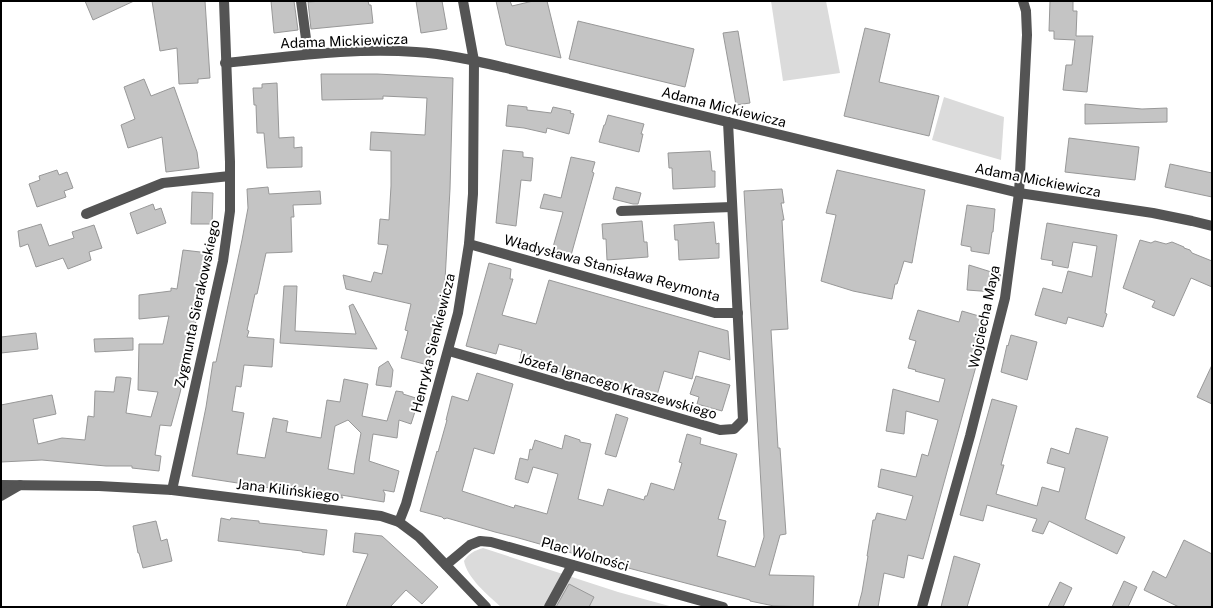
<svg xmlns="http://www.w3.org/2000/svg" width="1213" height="608" font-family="'Public Sans',sans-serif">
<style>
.green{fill:#dbdbdb}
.building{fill:#c4c4c4;stroke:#989898;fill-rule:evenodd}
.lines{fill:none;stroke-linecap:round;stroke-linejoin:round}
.minor{stroke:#545454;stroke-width:10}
.labels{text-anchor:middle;stroke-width:4;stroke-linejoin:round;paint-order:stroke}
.street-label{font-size:14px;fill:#000;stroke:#fff}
</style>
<rect width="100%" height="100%" fill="#fff"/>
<g class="green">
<path d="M771,1h55l14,72 -57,8z"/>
<path d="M944,97l60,20 -3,43 -69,-20z"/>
<path d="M483,548l135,44 55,15h-172c-13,-12 -34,-29 -37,-46 5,-8 10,-10 19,-13z"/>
</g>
<g class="building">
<path d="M85,1h49l-41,19z"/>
<path d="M152,1h53l5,77 -12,1v4l-19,1 -2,-36 -17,3z"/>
<path d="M271,1h23l4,29 -24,3z"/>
<path d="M323,1h45l1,4h2l2,18 -62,6 -3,-27z"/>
<path d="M416,1h26l5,28 -26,4z"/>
<path d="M496,1h14l2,5 21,-5h14l14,57 -55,-13z"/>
<path d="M1050,1h23v10h4l-1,25h17l-6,56 -24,-2 3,-25h6l3,-25 -21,-1v-8h-5z"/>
<path d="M578,21l116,28 -9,38 -116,-28z"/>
<path d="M865,28l25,6 -11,48 60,14 -10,40 -85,-20z"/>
<path d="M738,31l12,72 -14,2 -13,-72z"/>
<path d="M321,74h56l76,4 -3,111 -6,110 -16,66 -27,-7 7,-27 -3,-1 6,-26 -65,-15 -3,-14 28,7 3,-10 8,2 6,-29 -10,-1 2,-25 9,1 2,-34v-35l-21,-1 1,-18 54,3 2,-37 -44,-2v3l-61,1z"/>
<path d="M144,79l7,17 23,-9 23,65 2,16 -33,4 -4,-35 -34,11 -7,-23 14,-6 -11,-32z"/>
<path d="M277,83l2,55 15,-1v11l8,-1v20l-35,1 -3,-35h-7l-1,-28h-2l-1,-17h9v-4z"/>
<path d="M1085,104l57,5 25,-1v14l-82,2z"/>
<path d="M508,105l19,2v3l24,3 2,-6 18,4 -1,2 4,1 -5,20 -22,-6 -1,5 -22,-5 -18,-2z"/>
<path d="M608,115l36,9 -3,10h2l-4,18 -40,-10 5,-17h1z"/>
<path d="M1069,138l70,9 -4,33 -70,-8z"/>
<path d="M503,150l20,2v5l10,1 -2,23 -10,-1 -5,46 -20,-3z"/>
<path d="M710,151l2,20h3v16l-42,2 -1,-21h-3l-1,-15z"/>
<path d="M571,157l24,5 -3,10 2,1 -24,86 -19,-5 12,-42 -23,-4 4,-14 17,4z"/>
<path d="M1170,164l42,9v24l-47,-10z"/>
<path d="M57,170l2,5 8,-3 6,16 -9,3 2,6 -29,10 -8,-23 11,-4 -1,-4z"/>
<path d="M837,170l88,20 -13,73 -8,-2 -7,23h-2l-3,15 -39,-8 -32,-10 15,-66 -10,-2z"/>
<path d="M268,187l1,7 51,-3 1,13 -28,1 1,12h-3l1,35 -26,1 -9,41h-2l-8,36 2,1 -2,6 27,2 -2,28 -28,-2 -3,22 -5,-1 -4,25 12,2 -7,41 28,4 8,-40 15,3 -2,11 35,6 6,-38 13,2 4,-23 24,5 -6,32 25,5 9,-30 7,1v2l16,5 -8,25 -12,-4 -2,18 -24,-4 -4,27 30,10 -5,21 -11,-2 2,4 -1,8 -43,-7 2,3 -73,-10 -78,-12 14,-69 7,-45h3l26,-122 6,-32 -1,-19zM348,420l13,13 -6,32 -1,9 -26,-5 7,-43z"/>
<path d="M616,187l25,6 -3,11h-5l-20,-5z"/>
<path d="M782,189l2,14h-3l3,17h-2l6,109 -17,1 7,118h2l6,86 -6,1 -11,40 45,1 -1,31 -39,-1 -24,-5v-1l-175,-46 -60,-17 -20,-5 -48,-14 -3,1 -2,-2 -22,-6 17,-60 1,1 9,-32h-1l6,-24 16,5 9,-28 36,11 -19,70 -20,-6 -12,43 52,17 1,-3 32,9 11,-40 -25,-7 -5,16 -13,-4 5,-21 8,2 2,-11 2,1 3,-10 27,9 3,-14 15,5v2l11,2 -13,55 25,7 5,-17 36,11 1,-4h2l4,-13 23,7 8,-27 -3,-1 8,-28 14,4 -1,6 37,10 -19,65 8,2 -9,35 38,11 9,-30 -20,-346z"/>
<path d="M192,192l21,1 -1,31h-21z"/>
<path d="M153,204l2,6 6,-2 5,15 -29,11 -7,-21z"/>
<path d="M967,205l28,4 -2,23h-1l-3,22 -18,-3v-4l-10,-2z"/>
<path d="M642,221l2,21h3l1,15 -41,3 -1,-21h-3l-1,-15z"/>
<path d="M714,222l2,22 3,-1v15l-40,2 -1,-20h-3l-1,-15z"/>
<path d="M1047,223l70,12 -12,78 2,1 -4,13 -35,-10 -2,7 -31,-9 8,-27 19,5 6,-22 24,6 5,-31 -24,-4 -5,26 -16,-3 1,-4 -12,-2z"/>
<path d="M41,224l8,22 25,-8 -2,-6 22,-7 8,23 -13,4 2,8 -23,9 -5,-11 -27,9 -8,-23 -8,3 -2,-16z"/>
<path d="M1140,240l11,3 4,-2 11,3 6,-2 12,5v1l6,2 2,3 20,8v26l-21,-9 -17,38 -22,-9 3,-6 -32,-13z"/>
<path d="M183,250l26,3 -6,31h1l-8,37 -16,72 -9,33 -11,-1 -5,30 6,1 -2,15 -27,-3v-2h-26l-64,-6 -41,2v-57l51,-10 4,19 -23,5 5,25 24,-6 23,2 3,-24 6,1 1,-26 19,1 2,-15h5l10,1 -5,35 25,4 7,-25 -20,-2 1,-46h24l6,-28 -30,3v-24l32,-4v-3l6,1z"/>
<path d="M489,263l22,6 -1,10h3l-11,36 34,9 13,-44 179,51 2,29 -31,-9 -7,28 -28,-8 -8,28 -136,-39 2,-10 -23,-6 -3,10 -30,-8z"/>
<path d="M969,265l32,10 -6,7 -1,10 -27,-2z"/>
<path d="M284,286h13l-2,45 61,3 -7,-28 4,-2 24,45 -97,-6z"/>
<path d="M918,310l41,12 3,-11 27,8 -66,240 -15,-4 -4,23 -20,-5 -6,34h-20l4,-15 6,-36h-1l6,-36h2l2,-7 29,7 7,-24 -35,-9 3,-18 35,8 6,-23 6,2 10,-36 -32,-9 -2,23 -18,-3 7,-42 46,13 6,-23 -30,-8 1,-1 -8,-2 8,-27 -7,-2z"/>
<path d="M36,333l2,16 -37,4v-16z"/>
<path d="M1011,335l26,7 -10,38 -26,-8 6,-27 1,1z"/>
<path d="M133,338v12l-38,2 -1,-13z"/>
<path d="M388,361l5,9 -2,17 -15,-2 3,-18z"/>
<path d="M1212,365v39l-15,-7z"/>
<path d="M696,376l34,9 -8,26 -25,-7 2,-7 -9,-3z"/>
<path d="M992,399l25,7 -16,59h3l-8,29 41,12 5,-19 17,5 6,-24 -18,-5 4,-15 18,6 7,-26 32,9 -23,82 40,18 -8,17 -68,-33 -6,13 -11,-3 5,-12 -50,-14 -4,16 -23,-6z"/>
<path d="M616,414l12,4 -12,39 -11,-3z"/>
<path d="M221,518l9,2 1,-2 17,2 11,1v2l68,7 -3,25 -22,-3v-1l-84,-10z"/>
<path d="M156,521l5,20 6,-2 5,22 -29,7 -4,-15h-1l-5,-27z"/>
<path d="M355,533l27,3 56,51 -16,17 -16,-14 -16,17h-44l22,-53 -15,-2z"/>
<path d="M1184,540l28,14v53h-33l-35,-17 9,-19 13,7z"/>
<path d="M954,556l26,8 -13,43h-26z"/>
<path d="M1124,581l13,6 -9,20h-16z"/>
<path d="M1060,582l12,6 -9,19h-15z"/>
<path d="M569,584l25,13 -5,10h-33z"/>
</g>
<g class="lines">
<g class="minor">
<path d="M301,1l7,53"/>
<path d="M225,63c63,-6 128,-16 191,-11 31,2 60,9 90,16l513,125 134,20 39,8 20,5"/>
<path d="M621,211l111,-4"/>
<path d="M86,214l77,-31 67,-7"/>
<path d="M469,244l246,69h23"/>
<path d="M449,351l271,79 14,-1 9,-9 -15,-298"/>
<path d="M1,485l98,1 73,4 209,26 18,6 20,15 67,70"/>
<path d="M172,490l51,-229 7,-50v-49l-6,-161"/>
<path d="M1,496l19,-11"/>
<path d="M399,522l7,-18 52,-191 11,-69 4,-50 1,-133 -11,-60"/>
<path d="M446,565l24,-20 10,-4 11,1 232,65"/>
<path d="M549,607l23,-42"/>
<path d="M922,607l48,-171 35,-138 14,-105 8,-158 -1,-24 -3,-10"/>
</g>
</g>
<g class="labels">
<g class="street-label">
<text transform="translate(344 41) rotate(-2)" y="5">Adama Mickiewicza</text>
<text transform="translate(724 107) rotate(14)" y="5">Adama Mickiewicza</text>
<text transform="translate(1038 180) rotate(11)" y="5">Adama Mickiewicza</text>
<text transform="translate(612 268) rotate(15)" y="5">Władysława Stanisława Reymonta</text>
<text transform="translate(197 304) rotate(-78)" y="5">Zygmunta Sierakowskiego</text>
<text transform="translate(984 317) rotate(-78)" y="5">Wojciecha Maya</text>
<text transform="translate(433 343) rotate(-76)" y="5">Henryka Sienkiewicza</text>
<text transform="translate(618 386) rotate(16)" y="5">Józefa Ignacego Kraszewskiego</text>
<text transform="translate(288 490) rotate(7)" y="5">Jana Kilińskiego</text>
<text transform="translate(585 554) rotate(16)" y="5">Plac Wolności</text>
</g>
</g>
<rect width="1213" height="608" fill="none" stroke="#000000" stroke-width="4"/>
</svg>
